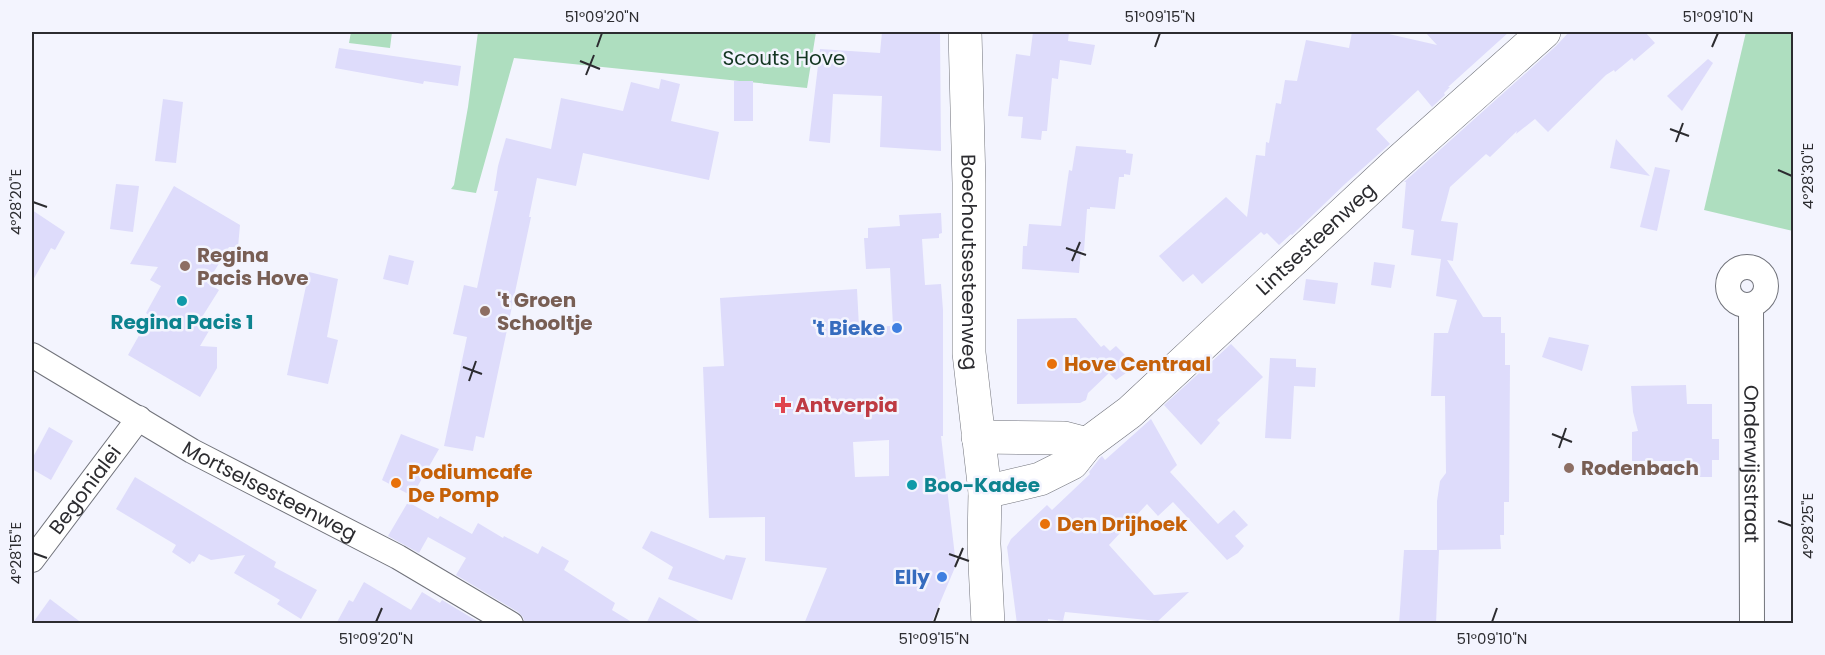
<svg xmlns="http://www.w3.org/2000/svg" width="1825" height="655" font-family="Poppins,sans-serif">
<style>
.green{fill:#aedebf}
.building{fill:#dedcfb;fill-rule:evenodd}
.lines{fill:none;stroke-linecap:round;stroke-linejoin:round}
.street-casing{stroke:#71737b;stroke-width:26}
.secondary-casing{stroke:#71737b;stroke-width:34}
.street{stroke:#fff;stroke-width:24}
.secondary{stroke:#fff;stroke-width:33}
.ticks{fill:none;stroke:#2c2c30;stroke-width:2}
.education-dot{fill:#8d6e63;stroke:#f3f4fe;stroke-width:2}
.culture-dot{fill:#0f9aa8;stroke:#f3f4fe;stroke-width:2}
.shop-dot{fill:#3f7fe0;stroke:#f3f4fe;stroke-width:2}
.food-dot{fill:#e8710a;stroke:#f3f4fe;stroke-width:2}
.health-dot{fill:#e0444e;stroke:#f3f4fe;stroke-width:2}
.labels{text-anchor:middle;stroke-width:5;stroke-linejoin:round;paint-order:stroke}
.park-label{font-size:20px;fill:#143622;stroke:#f3f4fe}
.street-label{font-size:20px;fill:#2c2c30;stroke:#f3f4fe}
.education-label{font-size:20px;font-weight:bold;fill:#785e54;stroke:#f3f4fe;text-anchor:start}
.culture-label{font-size:20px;font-weight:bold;fill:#0d838f;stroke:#f3f4fe}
.shop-label{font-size:20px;font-weight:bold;fill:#366cbe;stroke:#f3f4fe;text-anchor:end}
.food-label{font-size:20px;font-weight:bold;fill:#c56008;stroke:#f3f4fe;text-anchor:start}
.health-label{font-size:20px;font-weight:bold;fill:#be3a42;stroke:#f3f4fe;text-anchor:start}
.neatline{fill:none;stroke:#2c2c30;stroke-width:2}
.ticks-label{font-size:15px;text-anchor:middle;fill:#2c2c30}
</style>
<rect width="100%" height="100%" fill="#f3f4fe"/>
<g class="green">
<path d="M351,32h41l-2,16 -41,-5z"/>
<path d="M478,32h338l-9,56 -293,-30 -38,135 -25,-4 3,-4 14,-78z"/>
<path d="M1746,32h47v199l-89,-21z"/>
</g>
<g class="building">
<path d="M882,32h58l1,119 -61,-4 2,-51 -49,-2 -3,49 -21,-2 11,-92 60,4z"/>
<path d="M1033,32h36l-1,9 27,4 -4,20 -31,-5 -2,19 -6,-1 -5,53h-5l-1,9 -20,-2 2,-21 -15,-1 8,-62 14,2z"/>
<path d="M1352,32h28l57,13 -12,-13h84l-61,55h2l-6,6 1,2 -13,12 -14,-17 -42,39 14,15 -45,40 -53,51 -1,-1 -12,11 -12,-12 -3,2 -3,-3 -59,52 -9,-10 -10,8 -24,-26 67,-59 21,20 9,-62 9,1 1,-14 3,1 7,-40 5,1 4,-24 12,1 9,-41 43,8z"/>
<path d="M1569,32h76l10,11 -21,18 -2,-3 -17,14 -1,-2 -8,5 -58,57 -13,-13 -19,15 1,-3 -27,26 -4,-3 -36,33 -9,34 17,2 -5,38 -6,-1 36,57h18v16h4v32h5l-1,137h-5v33h-4l1,14 -64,1v-49l3,-20 6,-8 -1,-77h-14l3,-63h14l9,-33 -21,-4 5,-37 -30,-4 3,-25 -12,-2 4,-46h-2l152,-136z"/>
<path d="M339,48l122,18 -3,20 -34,-5 -1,3 -88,-16z"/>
<path d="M1708,59l5,4 -31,48 -15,-15z"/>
<path d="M661,79l19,5 -9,37 48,11 -10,48 -126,-27 -7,33 -39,-8 -8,39h2l-47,221 -8,-2 -3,15 -29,-5 23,-109 -14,-3 11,-49 13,3 21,-97h-4l4,-25 8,-28 45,11 10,-51 62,13 8,-29 28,7z"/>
<rect x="734" y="81" width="19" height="40"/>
<path d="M163,99l20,3 -7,61 -21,-2z"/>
<path d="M1616,139l34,37 -40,-8z"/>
<path d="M1076,146l50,4v3l7,1 -3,21 -6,-1v3h-5l-4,32 -25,-2v2h-3l-3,42h-3l-2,22 -57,-4 1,-23h4l2,-22 32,2 8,-56 3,1z"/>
<path d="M1655,167l15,3 -13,61 -17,-4z"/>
<path d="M116,184l23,2 -6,46 -23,-3z"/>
<path d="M174,186l66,39 -2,22h-9l-22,36 12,7 -17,27 11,7 -13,22 17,1v21l-17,29 -72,-42 22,-39 -4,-3 15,-27 -11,-6 8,-13 -28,-3z"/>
<path d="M32,210l33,22 -10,18 -4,-2 -19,34z"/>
<path d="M941,213l1,20 -3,1v4l-17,1 3,46 16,-1 2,26v126h-2l15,129 -25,59h-127l23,-56 -62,-7v-44l-56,1 -6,-151 21,-1 -4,-68 137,-9 2,38 34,-1 -3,-58 -24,1 -2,-31h4v-10l32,-2 -1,-11zM889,440v36l-34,1 -2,-35z"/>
<path d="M389,255l25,6 -6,24 -25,-6z"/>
<path d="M1374,262l21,3 -4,23 -20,-3z"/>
<path d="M309,272l29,7 -11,58 11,3 -10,44 -41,-9z"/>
<path d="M1306,279l32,4 -3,21 -32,-4z"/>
<path d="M1076,318l25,29 3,-2 6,6 6,-5 20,20 -20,14 -7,-7 -21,20 -2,7 -6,3 -63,1v-85z"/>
<path d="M1549,337l40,8 -7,26 -40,-14z"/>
<path d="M1231,344l32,33 -46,43 3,3 -19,22 -37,-40z"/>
<path d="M1270,358l26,1v8l20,1 -1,19 -21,-1 -3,53 -26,-1z"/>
<path d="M1686,385l1,19h25v35h7v21h-7v17h-25l-1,-16h-54v-29l6,-1 -5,-19 -2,-26z"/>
<path d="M1151,419l26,46 -7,7 48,52 16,-14 14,15 -13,11 9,10 -6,7 -11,7 -54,-58 -15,14 -11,-12 -38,41 45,50 35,-3 -31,29 -93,-9 -2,9 -15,-2v5h-31l-10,-77 4,-8 36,-34 5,5 38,-36 -1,-2 11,-14 2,-2 3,4z"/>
<path d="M49,427l24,14 -22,39 -19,-11v-10z"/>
<path d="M401,434l38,15 -27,47 -30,-16z"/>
<path d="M135,477l141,85 -2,5 43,23 -16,29 -24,-15 3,-4 -46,-27 11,-18 -34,5 -12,-6 -5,8 -2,-1 -2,3 -18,-12 4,-7 -60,-36z"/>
<path d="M408,502l30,17 2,-3 32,18 6,-11 25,15 1,-2 34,18 4,-8 27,15 -5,9 51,33 -3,7 23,14h-110l-2,-7 -5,-5 -62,-37 10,-17 -38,-21 -9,16 -31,-17z"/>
<path d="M651,531l73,29 2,-5 20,3 -14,42 -64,-21 5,-12 -31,-19z"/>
<path d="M1404,550h35l-3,74h-37z"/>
<path d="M364,582l47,28 11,-18 18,11 2,-3 40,24h-146l13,-24 4,2z"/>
<path d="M659,597l45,27h-58z"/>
<path d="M50,599l33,25h-51z"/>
</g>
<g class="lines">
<defs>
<g id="street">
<circle cx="1747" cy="286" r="19"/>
<path id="s1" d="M1751,305l1,319"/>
<path id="s2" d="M32,355l160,96 206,106 113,67"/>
<path id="s3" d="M32,560l107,-142"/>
</g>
<g id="secondary">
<path id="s4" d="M965,32l4,151v170l16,139 -1,52 4,80"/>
<path d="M978,437l86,1 23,6"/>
<path id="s5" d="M985,492l55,-13 32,-16 15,-19 43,-32 265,-247 149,-133"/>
</g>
</defs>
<use href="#street" class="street-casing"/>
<use href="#secondary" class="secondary-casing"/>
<use href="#street" class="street"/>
<use href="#secondary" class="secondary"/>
</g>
<path class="ticks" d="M597,47l5,-14M1155,47l5,-14M1712,47l6,-14M580,61l20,8M586,75l8,-20M1670,129l19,7M1676,142l7,-19M1778,170l14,6M33,202l14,5M1066,248l20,7M1072,261l8,-19M463,367l19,7M469,381l7,-20M1552,434l20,8M1559,448l7,-20M1778,521l14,5M33,553l14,5M949,554l20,7M955,567l8,-19M376,622l6,-14M934,622l5,-14M1492,622l5,-14"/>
<g class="education-dot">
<circle cx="185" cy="266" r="6"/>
<circle cx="485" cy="311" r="6"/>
<circle cx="1569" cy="468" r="6"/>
</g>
<g class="culture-dot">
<circle cx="182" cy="301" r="6"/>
<circle cx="912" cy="485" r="6"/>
</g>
<g class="shop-dot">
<circle cx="897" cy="328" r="6"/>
<circle cx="942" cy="577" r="6"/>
</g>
<g class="food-dot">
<circle cx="1052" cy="364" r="6"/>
<circle cx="396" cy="483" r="6"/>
<circle cx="1045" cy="524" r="6"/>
</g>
<path class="health-dot" d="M780 396h6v6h6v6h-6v6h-6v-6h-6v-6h6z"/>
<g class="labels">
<g class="park-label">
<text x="784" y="65">Scouts Hove</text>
</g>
<g class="street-label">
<text dy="7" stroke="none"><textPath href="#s5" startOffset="424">Lintsesteenweg</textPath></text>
<text dy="7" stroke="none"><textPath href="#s4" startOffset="230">Boechoutsesteenweg</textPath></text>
<text dy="7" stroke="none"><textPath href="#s1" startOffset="159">Onderwijsstraat</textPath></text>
<text dy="7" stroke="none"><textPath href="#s3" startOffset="88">Begonialei</textPath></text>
<text dy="7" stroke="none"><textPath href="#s2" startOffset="274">Mortselsesteenweg</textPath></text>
</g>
<g class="education-label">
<text x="197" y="262">Regina<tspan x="197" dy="23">Pacis Hove</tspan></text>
<text x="497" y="307">'t Groen<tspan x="497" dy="23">Schooltje</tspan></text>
<text x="1581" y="475">Rodenbach</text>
</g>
<g class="culture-label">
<text x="182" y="329">Regina Pacis 1</text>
<text x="924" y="492" text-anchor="start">Boo-Kadee</text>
</g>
<g class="shop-label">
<text x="885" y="335">'t Bieke</text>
<text x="930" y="584">Elly</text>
</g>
<g class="food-label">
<text x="1064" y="371">Hove Centraal</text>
<text x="408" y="479">Podiumcafe<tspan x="408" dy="23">De Pomp</tspan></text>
<text x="1057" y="531">Den Drijhoek</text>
</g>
<g class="health-label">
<text x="795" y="412">Antverpia</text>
</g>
</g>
<rect width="1825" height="655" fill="none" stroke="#f3f4fe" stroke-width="66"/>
<rect x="33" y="33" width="1759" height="589" class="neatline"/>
<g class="ticks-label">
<text x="602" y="22">51°09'20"N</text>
<text x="1160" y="22">51°09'15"N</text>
<text x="1718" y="22">51°09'10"N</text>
<text transform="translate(1808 176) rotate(-90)" y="5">4°28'30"E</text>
<text transform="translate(16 202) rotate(-90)" y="5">4°28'20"E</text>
<text transform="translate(1808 526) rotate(-90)" y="5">4°28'25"E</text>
<text transform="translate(16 553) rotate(-90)" y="5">4°28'15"E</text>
<text x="376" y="644">51°09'20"N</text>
<text x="934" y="644">51°09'15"N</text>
<text x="1492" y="644">51°09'10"N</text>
</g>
</svg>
